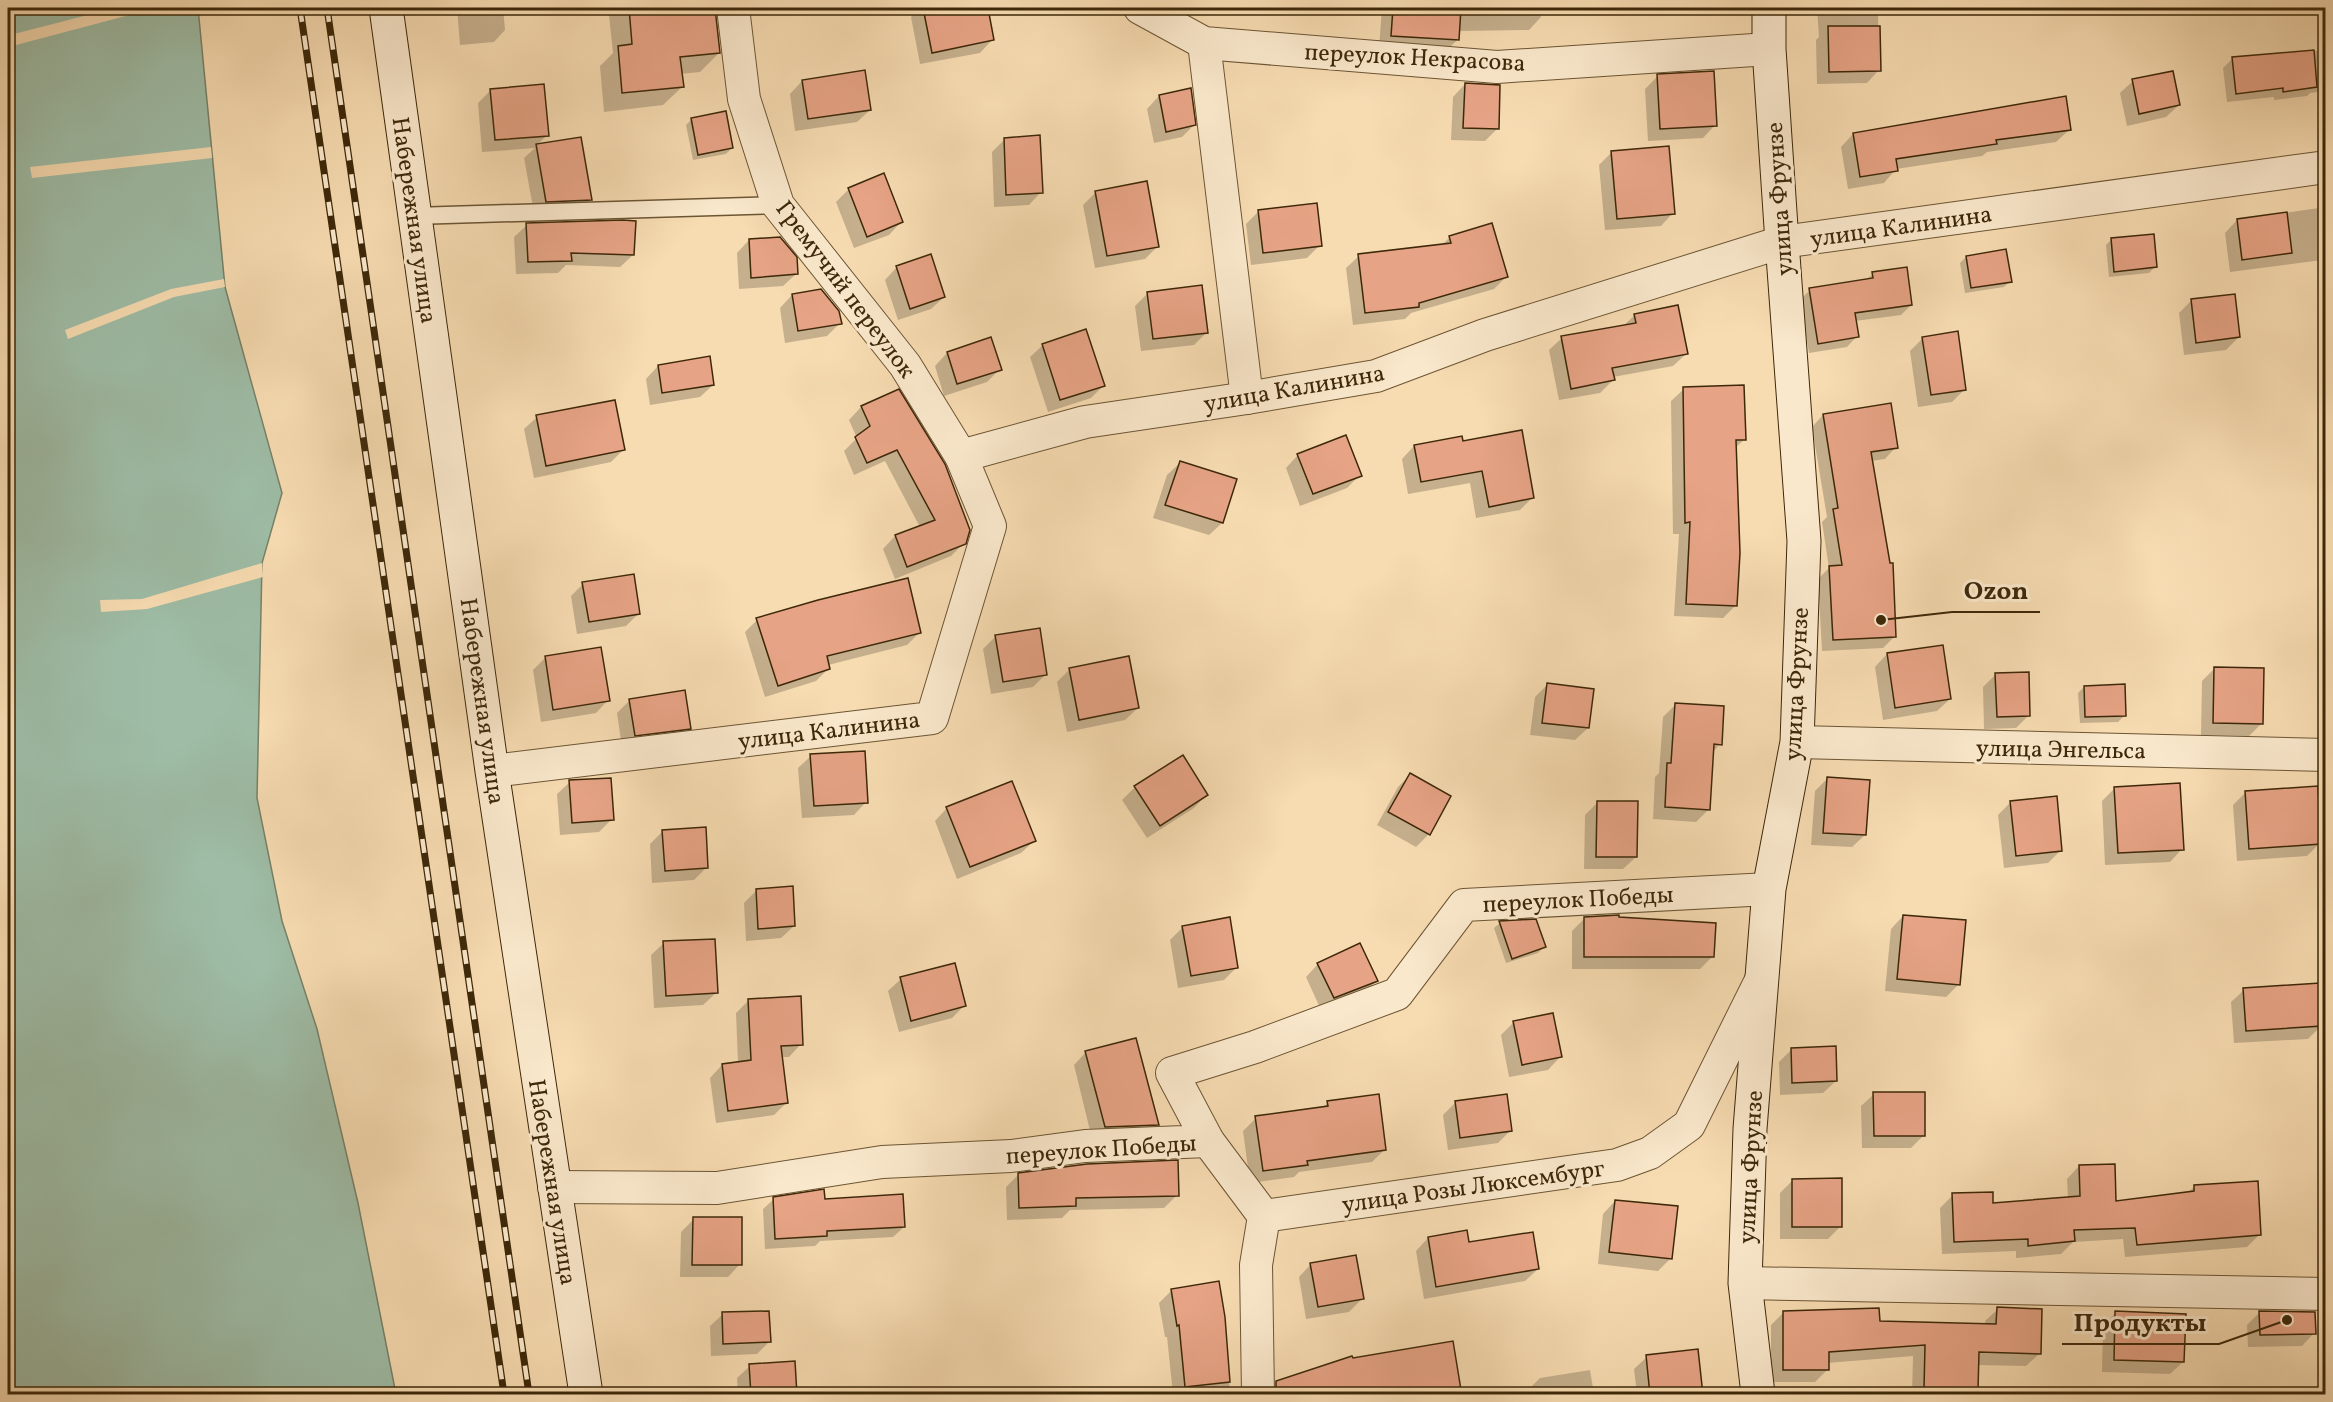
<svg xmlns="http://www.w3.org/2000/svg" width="2333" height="1402" font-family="Vollkorn,serif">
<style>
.water{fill:#9ebca6;stroke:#778167;stroke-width:1.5}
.pier{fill:#f7dbb1}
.shadow{fill:#0003}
.building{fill:#e6a385;stroke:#3d2809;stroke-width:1.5}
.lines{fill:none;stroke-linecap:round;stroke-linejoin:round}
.lane-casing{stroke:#6c5533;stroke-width:19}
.street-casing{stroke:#6c5533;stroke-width:34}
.secondary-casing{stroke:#3d2809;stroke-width:35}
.lane{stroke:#fae8cc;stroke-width:16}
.street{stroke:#fae8cc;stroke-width:32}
.secondary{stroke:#fae8cc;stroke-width:33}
.rail-casing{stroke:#3d2809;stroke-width:7}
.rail{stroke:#fae8cc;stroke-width:4.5;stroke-dasharray:14;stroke-linecap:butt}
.labels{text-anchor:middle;stroke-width:6;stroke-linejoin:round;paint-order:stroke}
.street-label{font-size:24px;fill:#3d2809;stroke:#fae8cc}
.leader{fill:none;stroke:#3d2809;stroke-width:2}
.callout-dot{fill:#3d2809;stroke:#fae8cc;stroke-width:2}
.callout-label{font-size:26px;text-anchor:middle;font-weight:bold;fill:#3d2809;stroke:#fae8cc;stroke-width:6;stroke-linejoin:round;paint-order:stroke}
</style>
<rect width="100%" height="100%" fill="#f7dbb1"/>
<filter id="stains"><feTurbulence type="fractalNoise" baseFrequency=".00333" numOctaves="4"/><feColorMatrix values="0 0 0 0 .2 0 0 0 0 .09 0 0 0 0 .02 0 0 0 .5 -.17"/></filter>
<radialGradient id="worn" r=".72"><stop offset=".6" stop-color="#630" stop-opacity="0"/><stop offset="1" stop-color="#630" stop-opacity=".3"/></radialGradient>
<path class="water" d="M8,8h190l27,279 57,206 -20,70 -5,235 25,123 35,108 41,174 38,191h-388z"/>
<g class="pier">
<path d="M115,8h41l-140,37 -2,-11z"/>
<path d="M211,147l1,11 -180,20 -2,-11z"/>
<path d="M224,279l1,8 -51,10 -106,42 -3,-9 106,-41z"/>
<path d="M262,563l1,14 -116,32 -46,3 -1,-12 42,-1z"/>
</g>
<g class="shadow">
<path d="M457,8h46l2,22 -11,12 -34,3z"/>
<path d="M616,8h98l5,45 -19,19 -20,2 2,13 -19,18 -59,7 -4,-46 13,-13 -4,-38z"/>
<path d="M920,8h66l6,32 -12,13 -60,11 -9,-47z"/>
<path d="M1382,8h159v9l-12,13 -71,1v8l-13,13 -66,-4z"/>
<path d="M1667,8h41l-5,4 -35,2z"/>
<path d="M1817,8h64l-3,3 1,59 -12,13 -50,1 -1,-44 3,-3z"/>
<path d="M2326,50v41l-16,2 -3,3 -33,4v-3l-47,5 -4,-34 9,-9z"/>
<path d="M1658,76l57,49 -12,13 -55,3 -3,-52z"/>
<path d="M802,81l68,29 -13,12 -62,9 -5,-37z"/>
<path d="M2133,81l46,24 -13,12 -39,9 -7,-33z"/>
<path d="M1465,84l33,44 -13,13 -34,-1 2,-43z"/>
<path d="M491,90l56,45 -11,11 54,54 -12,12 -44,1 -10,-55 11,-10 -53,4 -4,-49z"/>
<path d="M1159,96l35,29 -12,12 -28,6 -7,-34z"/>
<path d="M692,119l40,29 -6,6 -33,6 -7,-35z"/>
<path d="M2069,130l-13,12 -69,10 -5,4 -86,13 -12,14 -36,6 -7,-42 12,-13z"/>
<path d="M1005,139l36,53 -12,13 -35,2 -2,-55z"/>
<path d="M1612,152l61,61 -12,13 -56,4 -6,-65z"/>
<path d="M849,189l52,33 -12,13 -35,13 -18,-46z"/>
<path d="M1096,192l62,54 -13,13 -50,9 -12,-63z"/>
<path d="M2326,207v63h-3l-1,-10 -92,12 -5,-39 12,-13z"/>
<path d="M1259,211l61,34 -13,13 -56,7 -5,-41z"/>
<path d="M527,225l106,30 -13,12 -54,-2 -8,8 -42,1 -2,-37z"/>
<path d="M1450,237l56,40 -12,12 -83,24 -6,6 -52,6 -7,-57 13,-12 82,-10z"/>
<path d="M2112,239l43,28 -6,6 -40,4 -3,-32z"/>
<path d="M749,240l47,34 -13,12 -44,3 -2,-36z"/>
<path d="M1966,257l44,24 -6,6 -39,6 -5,-30z"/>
<path d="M897,267l47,30 -13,12 -33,11 -13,-40z"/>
<path d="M1873,274l38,31 -10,10 -46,6 2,15 -10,11 -38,6 -9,-53 10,-10 56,-10z"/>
<path d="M1148,293l59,39 -13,13 -53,6 -6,-45z"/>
<path d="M792,295l48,28 -13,13 -42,7 -5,-35z"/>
<path d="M2191,301l48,36 -13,13 -42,5 -5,-42z"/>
<path d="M1635,315l51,39 -13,12 -60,11v3l-13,13 -41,7 -10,-50 13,-12 61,-12z"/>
<path d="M1923,338l42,51 -13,13 -34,5 -8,-56z"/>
<path d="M1043,345l60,41 -12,12 -43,14 -18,-55z"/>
<path d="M947,353l53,16 -13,13 -43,14 -9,-30z"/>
<path d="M658,366l55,19 -13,12 -50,8 -4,-26z"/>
<path d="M1684,389l61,50 -10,9v158l-12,12 -49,-2 5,-82h-6l-2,-133z"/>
<path d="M898,391l66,152 -13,13 -56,23 -12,-30 12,-13 25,-9 -35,-66 -31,14 -10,-24 13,-13 -8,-18 12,-13z"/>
<path d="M1823,415l73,32 -11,12 -14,2 24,175 -12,12 -61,3 -4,-72 11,-11 -7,-46 5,-5 -15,-90z"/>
<path d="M537,417l86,33 -12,12 -77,16 -10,-49z"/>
<path d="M1461,443l71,55 -12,12 -44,8 -6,-35 -62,11 -6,-35 12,-13z"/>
<path d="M1298,455l62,20 -13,13 -47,18 -14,-38z"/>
<path d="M1180,463l55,17 -13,43 -13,12 -56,-17 14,-43z"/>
<path d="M583,584l55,30 -12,12 -49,8 -6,-38z"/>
<path d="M757,620l162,13 -12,12 -79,20 1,3 -13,13 -51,16 -20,-65z"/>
<path d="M996,636l49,39 -12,12 -42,7 -8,-45z"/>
<path d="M1887,654l63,45 -13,12 -54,9 -8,-53z"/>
<path d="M546,657l62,43 -12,13 -55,9 -8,-52z"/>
<path d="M1070,669l68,39 -13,12 -58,12 -10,-50z"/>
<path d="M2214,669l48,54 -13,13 -48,-1 1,-54z"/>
<path d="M1996,674l33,41 -13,13 -32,1 -1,-42z"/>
<path d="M1547,685l41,43 -13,12 -45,-5 5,-38z"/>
<path d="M2084,687l40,29 -6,6 -38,1 -2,-30z"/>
<path d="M630,700l60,28 -13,13 -55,6 -5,-34z"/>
<path d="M1675,705l45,39 -8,9 -4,57 -12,12 -43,-3 2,-42 4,-4 4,-56z"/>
<path d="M811,756l55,46 -12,13 -52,3 -4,-50z"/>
<path d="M1410,775l19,59 -13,13 -39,-22 21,-38z"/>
<path d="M1827,779l38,56 -13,12 -41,-2 4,-54z"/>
<path d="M570,782l42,37 -13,13 -39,3 -3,-41z"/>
<path d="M1135,787l71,8 -12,13 -47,30 -25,-38z"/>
<path d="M2115,788l67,61 -12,13 -65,3 -3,-64z"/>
<path d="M2246,792l74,51 -13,13 -70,5 -4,-56z"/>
<path d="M1598,802l38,55 -13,12h-39l1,-54z"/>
<path d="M2011,802l50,48 -13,13 -44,5 -6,-53z"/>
<path d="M947,808l87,33 -13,12 -64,26 -22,-58z"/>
<path d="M662,832l45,35 -13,13 -42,3 -2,-39z"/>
<path d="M757,890l37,36 -13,12 -35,3 -2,-38z"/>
<path d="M1903,916l56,68 -13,13 -61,-6 6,-62z"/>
<path d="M1585,918l33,1 95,37 -13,13h-128v-38z"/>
<path d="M1500,923l44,24 -6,6 -32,10 -12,-35z"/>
<path d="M1183,927l54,40 -13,13 -46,8 -8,-48z"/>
<path d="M664,943l52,50 -13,12 -49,3 -3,-53z"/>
<path d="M1318,964l58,17 -12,12 -43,17 -15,-33z"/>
<path d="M901,979l63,27 -12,12 -53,14 -11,-41z"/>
<path d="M2244,990l77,36 -13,13 -74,4 -3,-41z"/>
<path d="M749,1000l52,44 -12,13h-8l6,45 -13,13 -58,8 -6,-45 12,-13 16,-2 -2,-50z"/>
<path d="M1514,1022l46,35 -12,13 -39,7 -8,-42z"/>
<path d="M1792,1049l44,32 -13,12 -43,2 -1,-33z"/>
<path d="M1086,1052l71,73 -13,12 -52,2 -18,-74z"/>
<path d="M1874,1094l50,41 -13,13h-49l-1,-42z"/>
<path d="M1328,1102l57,47 -13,13 -73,10 -5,5 -44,6 -7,-52 13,-13 66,-9z"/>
<path d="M1456,1102l55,28 -13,13 -50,7 -5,-35z"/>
<path d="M2079,1166l36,36 72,-8 7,-7 66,47 -13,13 -122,10 -2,-18 -50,3 -12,12 -45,4v-7l-74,3 -2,-46 13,-13 38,10 77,-7 -1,-19z"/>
<path d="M1018,1175l159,20 -13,13 -94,2 -8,8 -55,2 -1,-33z"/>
<path d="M1793,1180l48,46 -13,13h-48v-46z"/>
<path d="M774,1199l49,2 81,26 -11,10 -73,4 -5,5 -50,3 -2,-40z"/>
<path d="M1615,1201l56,57 -13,13 -60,-7 5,-50z"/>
<path d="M694,1219l46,45 -12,13h-48l1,-45z"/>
<path d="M1428,1238l40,6 70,25 -13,12 -101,18 -8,-48z"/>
<path d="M1311,1264l51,35 -13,13 -43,7 -7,-42z"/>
<path d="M1172,1290l52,27 6,77h-57l-6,-57h-2l-6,-34z"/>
<path d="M1998,1309l41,45 -13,12 -49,-1 -1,25 -4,4h-60l1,-38 -86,7v7l-12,12h-44v-57l13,-13 94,10 107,3v-4z"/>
<path d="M2260,1312l54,21 -12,13 -54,1 -1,-22z"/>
<path d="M2116,1313l67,49 -13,12 -68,-2 1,-47z"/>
<path d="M723,1314l46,28 -12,12 -46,2 -1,-30z"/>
<path d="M1647,1357l54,37h-64l-3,-25z"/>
<path d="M750,1366l46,28h-58l-1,-16z"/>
<path d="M1590,1370l4,24h-66l-1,-3 13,-13z"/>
<path d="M2326,1387v7h-8z"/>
<path d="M1460,1389l-5,5h-163z"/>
</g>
<g class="building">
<path d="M629,8h86l5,45 -40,4 4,30 -62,6 -4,-47 14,-2z"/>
<path d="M923,8h65l6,32 -62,13z"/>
<path d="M1393,8h68l-2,32 -68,-4z"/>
<path d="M1828,26h52l1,45 -52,1z"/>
<path d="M2314,50l3,37 -34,5v-4l-47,6 -4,-37z"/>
<path d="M865,70l6,40 -63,9 -6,-39z"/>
<path d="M1714,71l3,55 -57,3 -3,-55z"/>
<path d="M2173,71l7,34 -41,9 -7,-35z"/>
<path d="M1465,83l35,2 -1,44 -36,-1z"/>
<path d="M544,84l5,52 -54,4 -5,-51z"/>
<path d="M1191,88l5,37 -30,7 -7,-37z"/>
<path d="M2066,96l5,34 -75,10 1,4 -101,15 2,12 -38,6 -7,-44z"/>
<path d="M726,111l7,37 -35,7 -7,-37z"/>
<path d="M1040,135l3,58 -37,2 -2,-57z"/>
<path d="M581,137l11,63 -46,2 -10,-58z"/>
<path d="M1669,146l6,68 -58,5 -6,-68z"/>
<path d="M884,173l19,49 -36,15 -19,-49z"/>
<path d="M1147,181l12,66 -52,9 -12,-65z"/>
<path d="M1317,203l5,43 -59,7 -5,-43z"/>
<path d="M2287,212l5,41 -50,7 -5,-41z"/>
<path d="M623,220l13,1 -2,34 -63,-2 1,8 -44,1 -2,-39z"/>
<path d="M1492,223l16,54 -89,26v4l-54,6 -7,-59 93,-11 -2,-7z"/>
<path d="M2154,234l3,33 -43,5 -3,-34z"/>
<path d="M780,237l17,20 1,17 -47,4 -2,-39z"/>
<path d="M2006,249l6,33 -41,6 -5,-32z"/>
<path d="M931,254l14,43 -35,12 -14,-43z"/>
<path d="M1907,267l5,38 -57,8 4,24 -41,7 -9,-56 64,-10 -1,-6z"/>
<path d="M1202,285l6,48 -55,6 -6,-47z"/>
<path d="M821,289l18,22 3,13 -44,7 -6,-37z"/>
<path d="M2235,294l5,43 -44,6 -5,-44z"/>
<path d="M1678,305l10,49 -76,14 3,12 -44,9 -10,-53 75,-13 -2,-9z"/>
<path d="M1086,329l19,57 -45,14 -18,-56z"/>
<path d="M1958,331l8,59 -35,5 -9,-58z"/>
<path d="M991,337l11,33 -45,14 -10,-32z"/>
<path d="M710,356l4,29 -52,8 -4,-28z"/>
<path d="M1744,385l2,55h-10l4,113 -3,53 -51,-2 4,-82 -5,1 -2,-136z"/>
<path d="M899,389l46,75 25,66 -4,14 -59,23 -12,-32 40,-15 -38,-70 -30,13 -12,-26 15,-11 -9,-20z"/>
<path d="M615,400l10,50 -79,16 -10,-51z"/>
<path d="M1891,403l7,45 -27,4 19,111h3l3,74 -63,3 -4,-74 13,-1 -9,-56 5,-1 -15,-94z"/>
<path d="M1522,430l12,68 -45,9 -7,-36 -61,11 -7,-37 48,-9 1,5z"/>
<path d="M1346,435l16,41 -49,18 -16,-40z"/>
<path d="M1180,461l57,18 -14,44 -58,-18z"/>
<path d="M634,574l6,40 -51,8 -7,-40z"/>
<path d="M908,578l13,55 -94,23 3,13 -52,17 -22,-68 62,-18z"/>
<path d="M1040,628l7,47 -44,7 -8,-47z"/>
<path d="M1943,645l8,54 -56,9 -8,-55z"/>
<path d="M601,647l9,54 -57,9 -8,-54z"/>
<path d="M1129,656l10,52 -60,12 -10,-52z"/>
<path d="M2214,667l50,1 -1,56 -50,-1z"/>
<path d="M2029,672l1,44 -33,1 -2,-44z"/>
<path d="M1547,683l47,6 -5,39 -47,-5z"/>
<path d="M2125,684l1,32 -41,1 -1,-31z"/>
<path d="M685,690l6,39 -56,7 -6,-37z"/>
<path d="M1675,703l49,3 -2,39 -8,-1 -4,66 -45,-3 2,-44h4z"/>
<path d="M865,751l3,52 -54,3 -4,-52z"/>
<path d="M1183,755l25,40 -48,31 -26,-40z"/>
<path d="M1410,773l41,23 -21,39 -42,-23z"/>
<path d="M1827,777l43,3 -4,55 -43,-2z"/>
<path d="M611,778l3,42 -42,3 -3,-43z"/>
<path d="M1012,781l24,60 -66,26 -24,-60z"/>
<path d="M2180,783l4,67 -66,3 -4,-66z"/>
<path d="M2318,786l3,58 -72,5 -4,-58z"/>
<path d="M2057,796l5,55 -46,5 -6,-55z"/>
<path d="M1597,801h41l-1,56h-41z"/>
<path d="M706,827l2,41 -43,3 -3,-41z"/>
<path d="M793,886l2,40 -37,3 -2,-40z"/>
<path d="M1619,915v2l97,6 -2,34h-130v-40z"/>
<path d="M1903,915l63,5 -6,65 -63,-6z"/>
<path d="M1230,917l8,51 -47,8 -9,-50z"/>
<path d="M1536,919l10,28 -34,12 -13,-38z"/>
<path d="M715,939l3,54 -52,3 -3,-55z"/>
<path d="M1360,943l18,38 -44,17 -17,-35z"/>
<path d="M955,963l11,43 -55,15 -11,-44z"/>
<path d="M2320,983l2,43 -76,5 -3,-43z"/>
<path d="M801,996l2,49 -22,1 7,57 -60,8 -6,-47 29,-4 -3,-61z"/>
<path d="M1553,1013l9,44 -40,8 -9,-44z"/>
<path d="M1136,1038l23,87 -54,2 -20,-76z"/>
<path d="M1836,1046l1,35 -45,2 -1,-35z"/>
<path d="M1873,1092h52v44h-51z"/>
<path d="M1379,1094l7,56 -79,11 1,4 -45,6 -8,-55 73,-10 -1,-5z"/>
<path d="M1507,1094l5,37 -52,7 -5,-37z"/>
<path d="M1178,1160l1,36 -103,2v8l-57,2 -1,-35 69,-9z"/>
<path d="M2115,1164l1,37 78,-10v-6l64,-4 3,54 -124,10 -2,-17 -61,2 1,11 -47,5v-7l-74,3 -2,-49 41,-1v11l87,-7 -1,-31z"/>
<path d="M1842,1178v49h-50v-48z"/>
<path d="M824,1189l1,10 78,-5 2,33 -78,4v5l-52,3 -2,-42z"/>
<path d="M1615,1200l63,6 -6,53 -63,-7z"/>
<path d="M693,1217h49v48h-50z"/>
<path d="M1467,1230l2,12 64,-10 6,37 -103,18 -8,-50z"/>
<path d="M1356,1255l8,44 -46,8 -8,-44z"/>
<path d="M1219,1281l6,36 5,65 -45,5 -6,-62 -2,1 -6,-37z"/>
<path d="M1997,1307l45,2 -1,45 -62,-2 -1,39 -54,-2 1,-44 -96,7v18h-46v-59l96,-3 1,13 116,3z"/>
<path d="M769,1311l2,31 -48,2 -1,-32z"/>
<path d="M2115,1311l71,3 -2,48 -70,-2z"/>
<path d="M2259,1311l56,1 1,22 -56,1z"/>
<path d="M1453,1341l8,49 -26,5h-159v-14l76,-25 1,2z"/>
<path d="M1698,1349l5,46h-53l-4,-40z"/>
<path d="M795,1361l2,34h-46l-2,-31z"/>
</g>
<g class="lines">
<defs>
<path id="lane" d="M414,216l364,-11"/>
<g id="street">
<path d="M733,8l11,91 34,106 127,160 56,91"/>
<path d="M1140,8l64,35 293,24 272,-18"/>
<path d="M1204,43l43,355"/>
<path d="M1797,742l529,13"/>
<path d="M492,771l440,-53 58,-192 -29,-70 124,-34 162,-24 129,-22 109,-41 297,-93 544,-75"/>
<path d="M1208,1141l56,75"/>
<path d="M554,1187l163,1 165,-26 129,-6 74,-10 123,-5 -36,-68 83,-26 142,-53 67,-89 305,-16"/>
<path d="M1264,1216l353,-51 33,-12 39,-28 72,-145"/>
<path d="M1745,1283l581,11"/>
<path d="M1258,1394l-2,-129 8,-49"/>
</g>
<g id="secondary">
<path d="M386,8l106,763 94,623"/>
<path d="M1758,1394l-13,-111 5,-154 19,-240 28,-147 7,-201 -22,-299 -13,-193v-41"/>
</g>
</defs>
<use href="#lane" class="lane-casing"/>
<use href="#street" class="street-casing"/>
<use href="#secondary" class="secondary-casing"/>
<use href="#lane" class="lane"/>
<use href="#street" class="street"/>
<use href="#secondary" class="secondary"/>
<defs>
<g id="rail">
<path d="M300,8l204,1386"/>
<path d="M327,8l202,1386"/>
</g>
</defs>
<use href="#rail" class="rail-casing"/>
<use href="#rail" class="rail"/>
</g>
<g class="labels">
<g class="street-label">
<text transform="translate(1415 57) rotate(3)" y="8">переулок Некрасова</text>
<text transform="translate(1779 199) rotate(-94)" y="8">улица Фрунзе</text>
<text transform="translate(415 220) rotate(82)" y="8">Набережная улица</text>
<text transform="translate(1901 226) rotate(-8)" y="8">улица Калинина</text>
<text transform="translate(846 289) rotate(53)" y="8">Гремучий переулок</text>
<text transform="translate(1294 388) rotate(-10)" y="8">улица Калинина</text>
<text transform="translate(1796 684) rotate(-87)" y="8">улица Фрунзе</text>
<text transform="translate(483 701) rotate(82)" y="8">Набережная улица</text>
<text transform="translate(829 730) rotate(-7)" y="8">улица Калинина</text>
<text transform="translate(2061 749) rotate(1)" y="8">улица Энгельса</text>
<text transform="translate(1578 899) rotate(-3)" y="8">переулок Победы</text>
<text transform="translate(1101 1149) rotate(-4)" y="8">переулок Победы</text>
<text transform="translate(1750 1167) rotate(-87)" y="8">улица Фрунзе</text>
<text transform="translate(553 1182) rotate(81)" y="8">Набережная улица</text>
<text transform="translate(1473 1186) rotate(-8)" y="8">улица Розы Люксембург</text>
</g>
</g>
<path class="leader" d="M1881 620L1952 612H2040M2287 1320L2219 1344H2062"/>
<g class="callout-dot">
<circle cx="1881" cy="620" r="6"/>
<circle cx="2287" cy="1320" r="6"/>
</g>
<g class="callout-label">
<text x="1996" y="599">Ozon</text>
<text x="2140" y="1331">Продукты</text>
</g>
<rect width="2333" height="1402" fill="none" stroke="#f7dbb1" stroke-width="30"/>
<rect x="9" y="9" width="2315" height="1384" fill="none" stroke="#3d2809" stroke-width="3"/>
<rect x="15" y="15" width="2303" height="1372" fill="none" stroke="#3d2809" stroke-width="1.5"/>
<rect width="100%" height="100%" filter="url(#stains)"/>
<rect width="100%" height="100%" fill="url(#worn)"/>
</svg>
